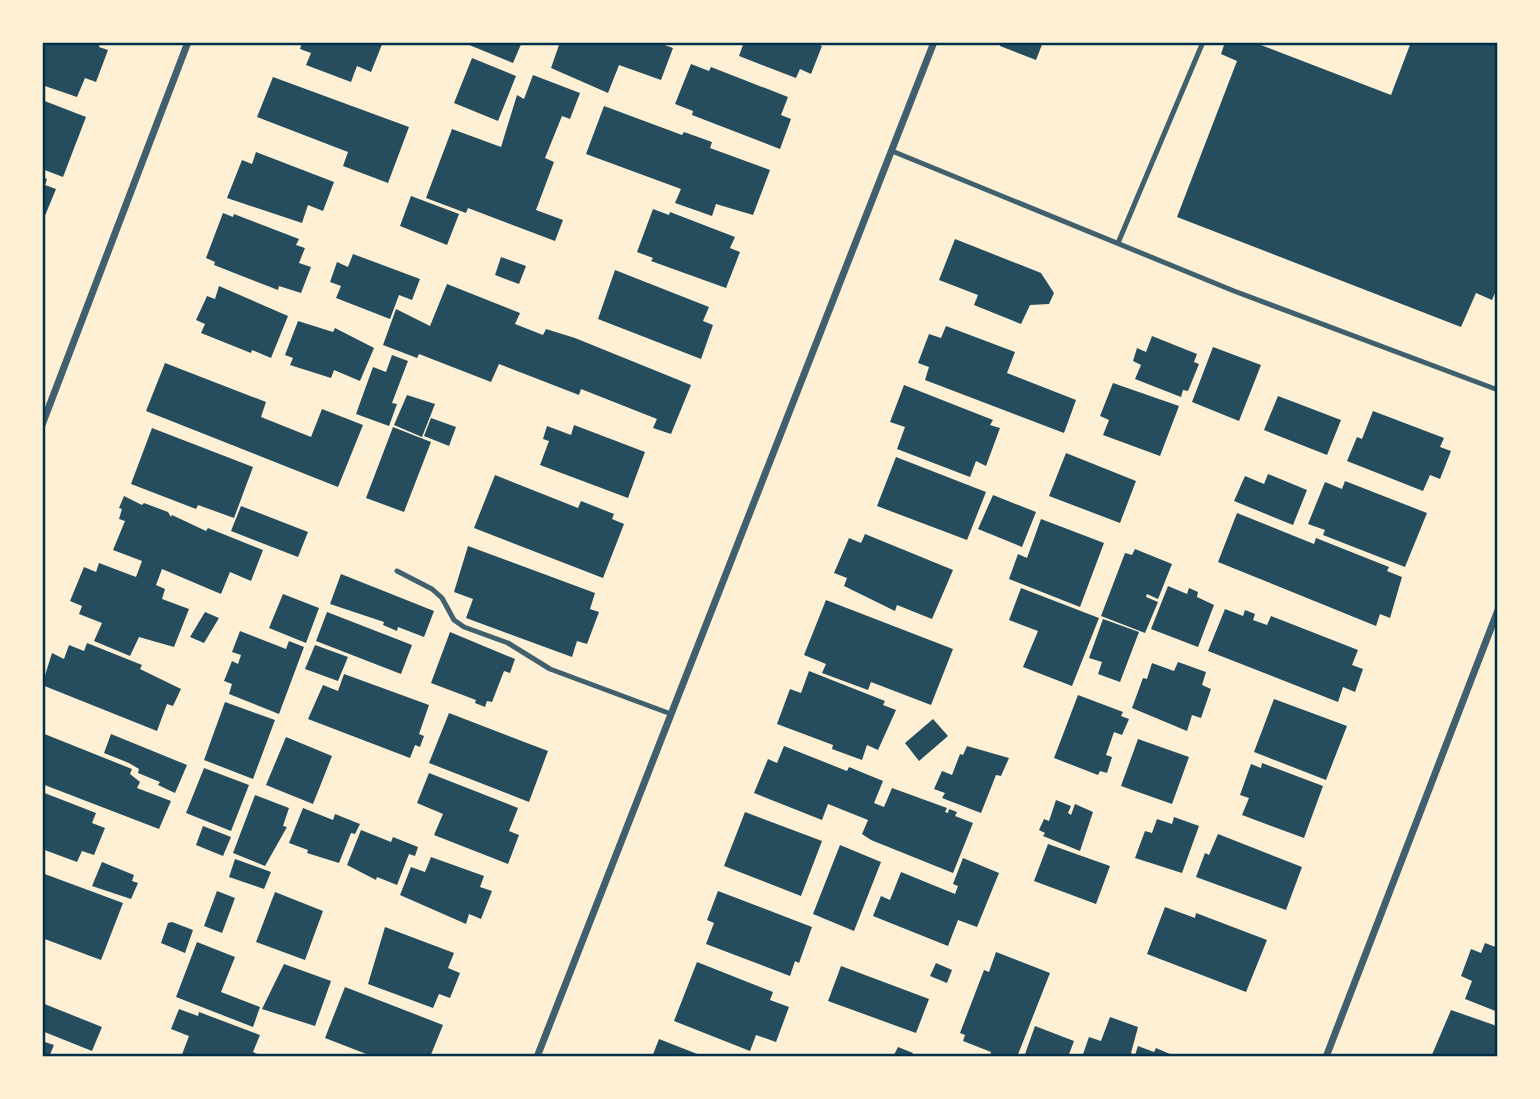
<svg xmlns="http://www.w3.org/2000/svg" width="1540" height="1099" font-family="'Work Sans',sans-serif">
<style>
.building{fill:#264d5e}
.lines{fill:none;stroke-linecap:round;stroke-linejoin:round}
.service{stroke:#3f606c;stroke-width:5}
.minor{stroke:#3f606c;stroke-width:7}
.neatline{fill:none;stroke:#003049;stroke-width:2.5}
</style>
<rect width="100%" height="100%" fill="#fdf0d5"/>
<g class="building">
<path d="M42,42l58,1 -1,4 9,3 -12,32 -11,-4 -8,19 -35,-12z"/>
<path d="M302,42h81l-12,30 -14,-6 -6,16 -45,-17 5,-12 -11,-4z"/>
<path d="M462,42h60l-9,21z"/>
<path d="M560,42h96l17,6 -12,32 -42,-15 -11,28 -57,-25z"/>
<path d="M744,42h68l10,4 -11,28 -11,-5 -4,9 -57,-22z"/>
<path d="M1001,42h42l-7,18 -36,-14z"/>
<path d="M1225,42h28l138,53 20,-53h87v244l-6,14 -16,-7 -15,34 -284,-110 60,-156 -16,-7z"/>
<path d="M472,58l44,18 -18,45 -44,-18z"/>
<path d="M691,64l18,7 2,-4 77,30 -7,18 10,4 -11,30 -88,-34 1,-4 -18,-7z"/>
<path d="M533,75l47,18 -10,26 -8,-3 -17,42 9,4 -18,48 27,10 -8,21 -87,-33 -2,5 -40,-15 26,-69 49,18 16,-52 7,4z"/>
<path d="M273,77l136,50 -21,56 -45,-17 5,-14 -91,-35z"/>
<path d="M42,100l44,17 -23,60 -21,-8z"/>
<path d="M604,106l78,29 2,-3 28,10 -2,6 60,22 -17,45 -37,-11 -4,12 -37,-13 6,-14 -95,-35z"/>
<path d="M256,152l78,30 -11,29 -15,-6 -6,18 -75,-25 15,-38 10,4z"/>
<path d="M42,177l5,2 -2,6 11,4 -14,34z"/>
<path d="M411,196l48,18 -12,31 -47,-19z"/>
<path d="M653,209l16,6 1,-3 65,25 -5,11 10,4 -14,36 -75,-27 2,-3 -16,-6z"/>
<path d="M223,213l10,4 1,-3 65,25 -3,6 9,3 -6,15 12,4 -10,26 -22,-7 -1,4 -64,-25 1,-3 -9,-4z"/>
<path d="M955,239l86,34 13,20 -5,11 -19,1 -9,19 -47,-19 4,-10 -39,-15z"/>
<path d="M353,254l67,25 -8,21 -13,-5 -9,24 -54,-21 5,-12 -11,-4 7,-20 11,5z"/>
<path d="M501,257l25,9 -7,18 -24,-9z"/>
<path d="M615,270l94,37 -6,14 10,4 -12,34 -103,-40z"/>
<path d="M447,284l73,29 -5,11 28,11 3,-6 29,9 116,47 -20,49 -18,-6 4,-9 -76,-30 -2,6 -80,-31 -8,18 -72,-28 -2,4 -34,-13 13,-36 34,17z"/>
<path d="M219,286l69,30 -17,42 -19,-8 -1,3 -50,-20 4,-9 -9,-4 11,-24 8,3z"/>
<path d="M298,321l35,11 2,-4 39,20 -14,33 -26,-11 -3,8 -41,-13 3,-7 -8,-3z"/>
<path d="M946,326l69,26 -8,21 69,27 -12,33 -139,-53 4,-13 -11,-4 11,-29 12,4z"/>
<path d="M1152,336l45,18 -3,8 5,2 -11,27 -5,-1 -2,7 -46,-18 6,-14 -8,-4 4,-13 9,4z"/>
<path d="M1213,347l48,18 -22,56 -47,-19z"/>
<path d="M392,355l16,6 -16,42 5,1 -8,22 -33,-12 17,-47 13,5z"/>
<path d="M165,363l101,39 -5,15 50,20 11,-28 41,16 -25,62 -192,-76z"/>
<path d="M1113,383l66,23 -19,50 -57,-21 6,-15 -9,-4z"/>
<path d="M904,385l89,35 -3,5 10,3 -14,38 -10,-5 -6,16 -73,-28 8,-22 -15,-5z"/>
<path d="M407,395l28,9 -13,33 -28,-12z"/>
<path d="M1278,396l63,24 -14,35 -63,-25z"/>
<path d="M1373,411l71,27 -4,9 11,4 -11,28 -10,-4 -7,16 -76,-30 10,-24 5,2z"/>
<path d="M431,418l25,9 -7,19 -25,-10z"/>
<path d="M574,425l71,27 -17,46 -88,-33 9,-24 -6,-2 4,-13 24,9z"/>
<path d="M393,427l38,15 -27,70 -38,-14z"/>
<path d="M152,428l101,39 -19,51 -36,-13 -2,4 -65,-25z"/>
<path d="M1066,453l70,28 -16,42 -71,-27z"/>
<path d="M896,457l90,35 -19,48 -90,-34z"/>
<path d="M1268,474l39,16 -14,35 -59,-24 11,-25 19,8z"/>
<path d="M495,475l83,33 3,-7 33,13 -2,5 12,5 -21,54 -129,-50z"/>
<path d="M1345,481l82,32 -22,54 -82,-32 2,-5 -17,-6 17,-42 17,7z"/>
<path d="M993,495l43,17 -14,35 -44,-18z"/>
<path d="M124,496l18,9 2,-2 24,9 3,5 1,-2 34,16 2,-3 55,22 -12,31 -21,-9 -9,22 -59,-25 -6,16 9,4 -3,10 27,10 -15,38 -35,-10 -9,19 -36,-15 8,-18 -23,-9 3,-8 -12,-5 14,-34 12,5 3,-9 37,14 6,-16 -29,-11 12,-29 -6,-2 3,-10 -3,-1z"/>
<path d="M241,506l67,26 -10,25 -67,-26z"/>
<path d="M1237,513l77,31 2,-6 73,29 -2,4 15,6 -12,41 -10,-4 -4,12 -158,-64z"/>
<path d="M1041,519l63,24 -24,64 -71,-28 9,-25 9,4z"/>
<path d="M865,534l88,36 -21,49 -35,-14 -2,6 -51,-25 3,-8 -13,-5 15,-35 12,5z"/>
<path d="M468,546l127,47 -5,16 9,3 -12,32 -10,-3 -5,16 -106,-39 7,-19 -19,-7z"/>
<path d="M1135,549l37,15 -14,35 -11,-5 -1,3 12,5 -13,31 -44,-17 24,-63 7,2z"/>
<path d="M341,574l93,37 -10,26 -26,-10 -1,4 -14,-6 1,-3 -54,-18z"/>
<path d="M1168,586l19,8 2,-6 9,4 -1,5 17,8 -16,42 -47,-18z"/>
<path d="M1021,588l78,30 -27,68 -49,-19 15,-36 -29,-11z"/>
<path d="M283,594l36,14 -13,35 -37,-15z"/>
<path d="M826,600l127,49 -22,56 -60,-23 -3,8 -46,-17 4,-9 -22,-9z"/>
<path d="M1225,609l18,7 2,-6 10,4 -2,6 14,5 4,-9 87,34 -6,15 11,4 -8,23 -12,-5 -5,15 -130,-51z"/>
<path d="M205,612l14,6 -15,25 -14,-6z"/>
<path d="M327,612l85,33 -11,29 -85,-33z"/>
<path d="M1103,619l36,13 -19,50 -22,-8 4,-12 -13,-4z"/>
<path d="M240,631l46,18 3,-8 15,6 -25,67 -50,-20 3,-10 -8,-3 8,-20 6,3 3,-9 -9,-3z"/>
<path d="M450,632l65,27 -5,14 -6,-2 -12,31 -5,-1 -2,6 -10,-4 1,-3 -45,-17z"/>
<path d="M87,643l55,22 -2,4 41,20 -8,17 -6,-2 -10,27 -115,-46 10,-32 12,6 5,-14 15,6z"/>
<path d="M315,645l33,12 -10,24 -33,-12z"/>
<path d="M1178,662l28,10 -4,13 9,4 -10,29 -9,-3 -5,16 -55,-23 11,-30 4,1 5,-16 22,8z"/>
<path d="M809,671l76,30 -2,4 13,5 -18,40 -11,-5 -5,15 -30,-11 1,-4 -56,-21 13,-35 11,4z"/>
<path d="M344,674l85,31 -10,29 5,2 -4,11 -5,-2 -5,13 -102,-39 15,-34 15,6z"/>
<path d="M1078,695l45,17 -2,4 8,3 -7,16 -8,-3 -8,23 6,2 -5,16 -7,-2 -2,4 -44,-17z"/>
<path d="M1274,699l73,27 -21,54 -72,-28z"/>
<path d="M225,702l50,18 -22,59 -49,-19z"/>
<path d="M449,713l99,38 -19,51 -100,-39z"/>
<path d="M933,719l15,17 -29,25 -14,-18z"/>
<path d="M42,733l90,36 -2,5 10,8 -3,6 34,13 -12,28 -117,-45z"/>
<path d="M111,734l76,31 -12,28 -17,-8 2,-3 -22,-9 1,-4 -10,-6 -25,-10z"/>
<path d="M286,737l46,19 -19,48 -47,-19z"/>
<path d="M1138,739l51,18 -17,47 -51,-18z"/>
<path d="M784,746l63,25 2,-4 34,14 -9,22 10,4 8,-19 55,20 -2,4 3,1 1,-4 8,3 -2,4 18,7 -20,50 -82,-33 -9,-6 6,-14 -40,-16 -6,16 -68,-27 14,-34 9,4z"/>
<path d="M967,746l42,12 -8,18 -5,-1 -15,38 -39,-15 3,-5 -11,-4 8,-18 10,4 8,-21 3,1z"/>
<path d="M1262,763l61,23 -19,52 -62,-23 7,-17 -9,-3 11,-31 10,4z"/>
<path d="M204,768l45,17 -18,46 -45,-18z"/>
<path d="M429,773l89,35 -9,23 10,4 -11,29 -74,-29 9,-21 -26,-11z"/>
<path d="M42,792l54,21 -4,10 13,5 -11,27 -12,-4 -5,11 -35,-13z"/>
<path d="M255,795l34,13 -6,18 4,1 -22,39 -32,-13z"/>
<path d="M1056,800l15,6 -3,7 3,2 4,-11 18,8 -13,39 -37,-15 2,-3 -6,-3 5,-11 5,2z"/>
<path d="M303,808l30,12 2,-6 25,10 -5,10 -4,-1 -12,30 -32,-10 1,-3 -19,-7z"/>
<path d="M745,812l77,29 -21,55 -77,-30z"/>
<path d="M1174,817l25,9 -17,47 -47,-15 10,-27 7,2 5,-14 15,5z"/>
<path d="M203,826l28,11 -8,19 -27,-11z"/>
<path d="M361,830l30,12 2,-5 25,10 -3,9 -6,-2 -12,31 -20,-8 -1,3 -29,-15z"/>
<path d="M1218,834l84,33 -16,43 -90,-33 9,-24 4,2z"/>
<path d="M1048,844l62,22 -14,38 -62,-23z"/>
<path d="M840,845l41,17 -27,69 -41,-17z"/>
<path d="M431,857l53,19 -4,11 12,4 -11,28 -12,-5 -3,10 -66,-29 11,-28 14,5z"/>
<path d="M963,858l36,15 -22,54 -19,-7 -10,26 -75,-30 8,-20 9,4 11,-28 54,22 3,-8 -5,-2z"/>
<path d="M235,859l36,13 -7,17 -35,-12z"/>
<path d="M102,862l32,13 -2,6 6,2 -7,16 -39,-13z"/>
<path d="M42,873l81,30 -22,57 -59,-22z"/>
<path d="M217,891l18,7 -13,35 -18,-7z"/>
<path d="M718,891l94,36 -13,36 -4,-2 -5,15 -84,-32 8,-21 -7,-3z"/>
<path d="M275,892l48,19 -18,49 -49,-18z"/>
<path d="M1165,907l30,11 1,-5 71,27 -21,52 -99,-38z"/>
<path d="M172,922l21,8 -8,23 -24,-10 7,-20z"/>
<path d="M385,927l69,26 -6,15 12,5 -10,25 -11,-4 -6,14 -65,-24z"/>
<path d="M197,942l38,15 -14,35 39,15 -7,20 -77,-30z"/>
<path d="M1485,943l13,5v64l-33,-13 7,-18 -11,-5 10,-27 10,4z"/>
<path d="M996,952l54,21 -33,84 -27,-1 1,-4 -28,-11 2,-6 -5,-2 24,-63 5,2z"/>
<path d="M697,962l76,30 -3,8 19,7 -13,35 -20,-7 -6,16 -76,-30z"/>
<path d="M936,963l16,7 -5,13 -17,-7z"/>
<path d="M284,964l47,17 -16,45 -53,-17z"/>
<path d="M841,966l88,33 -13,34 -88,-32z"/>
<path d="M345,987l98,38 -13,32h-56l-49,-19z"/>
<path d="M42,1003l60,24 -10,24 -50,-20z"/>
<path d="M179,1009l19,7 1,-4 61,23 -7,17 11,5h-83l8,-21 -18,-7z"/>
<path d="M1451,1010l43,15 4,4v28h-67z"/>
<path d="M1110,1017l28,10 -7,26 4,2 3,-9 16,6 2,-4 21,9h-95l7,-20 12,4z"/>
<path d="M1035,1026l39,15 -6,16h-44z"/>
<path d="M659,1039l46,18h-53z"/>
<path d="M42,1041l12,4 -5,12h-7z"/>
<path d="M898,1047l15,6 -2,4h-18z"/>
</g>
<g class="lines">
<g class="service">
<path d="M892,151l342,140 264,99"/>
<path d="M1118,243l85,-201"/>
<path d="M397,571l35,18 10,9 12,22 10,7 44,16 42,26 121,45"/>
</g>
<g class="minor">
<path d="M42,425l146,-383"/>
<path d="M537,1057l397,-1015"/>
<path d="M1326,1057l172,-447"/>
</g>
</g>
<rect width="1540" height="1099" fill="none" stroke="#fdf0d5" stroke-width="88"/>
<rect x="44" y="44" width="1452" height="1011" class="neatline"/>
</svg>
